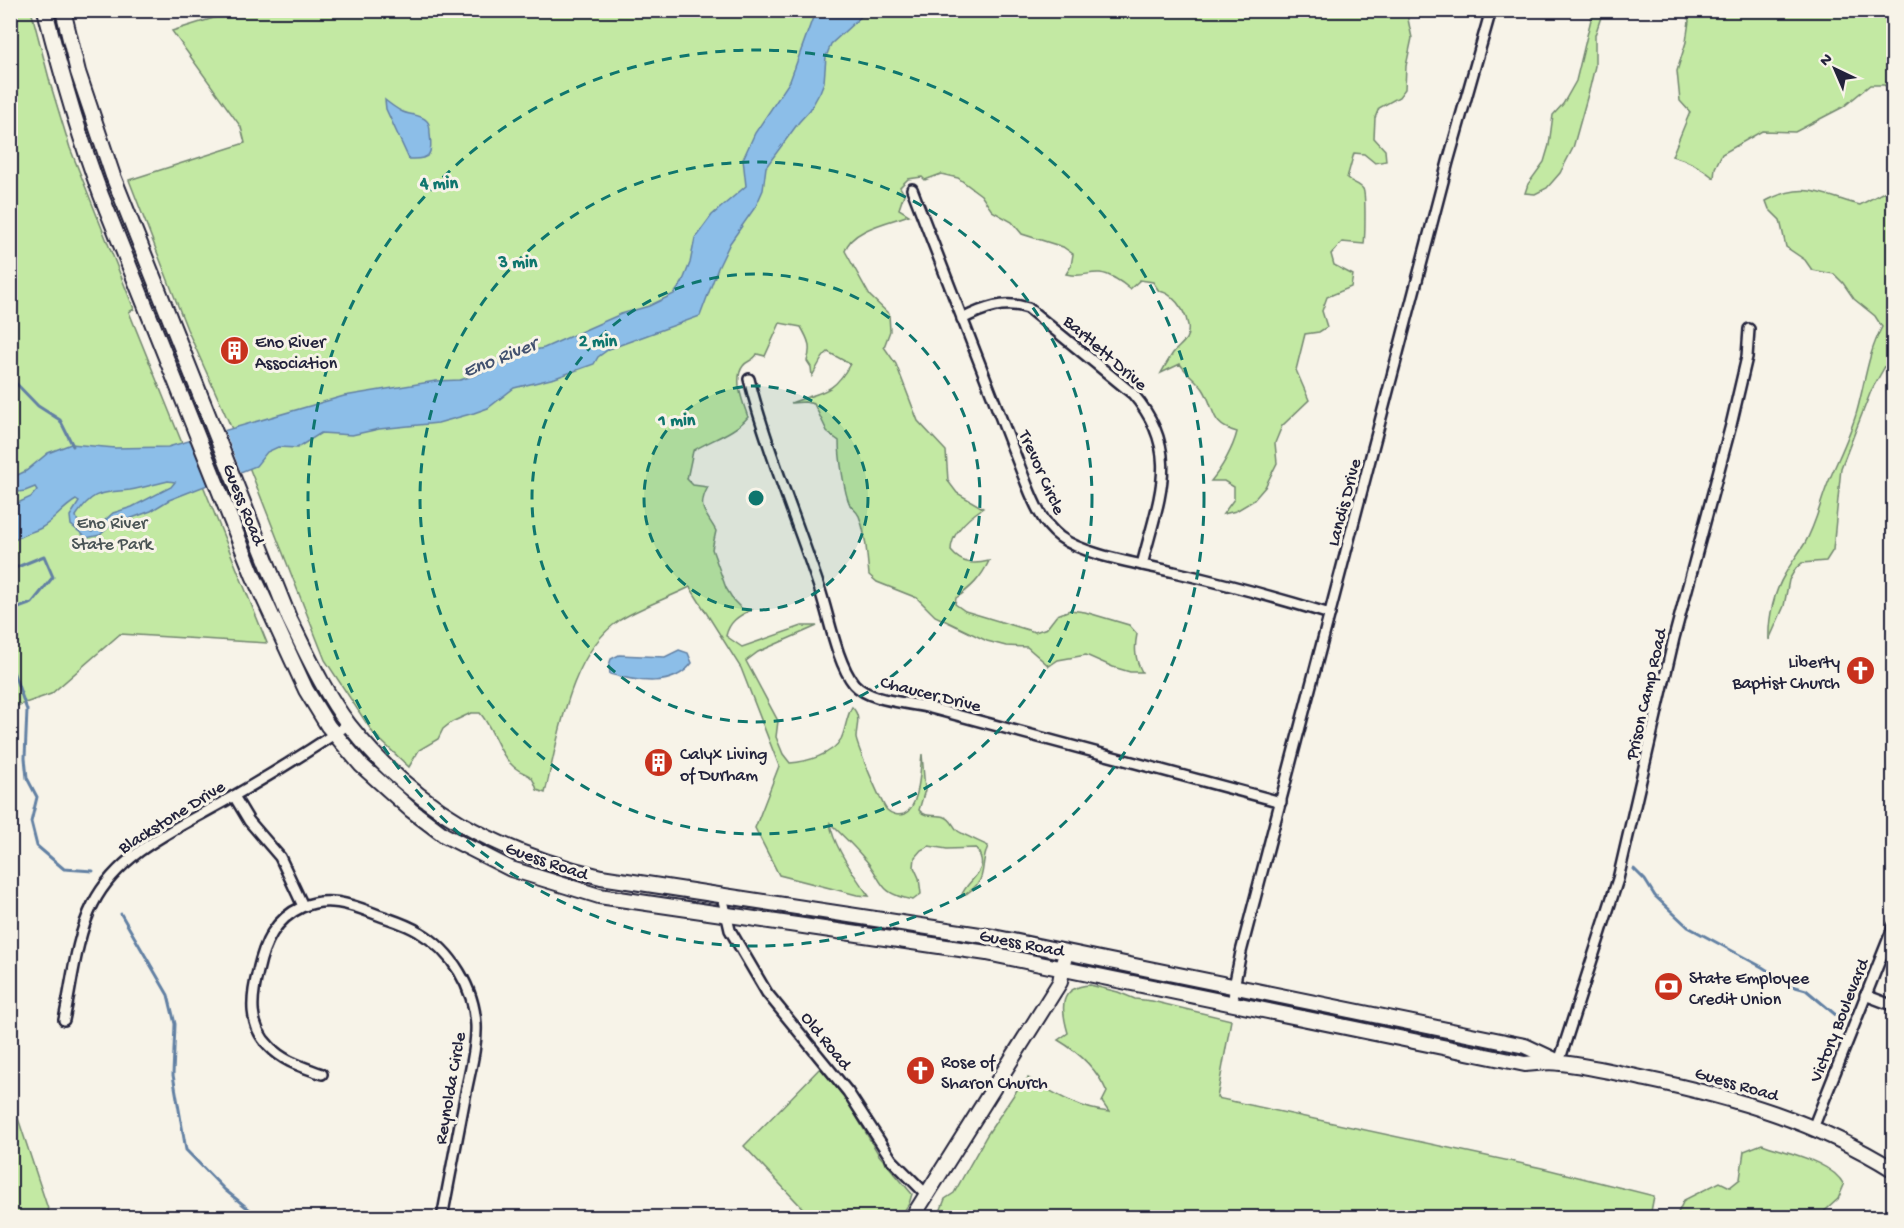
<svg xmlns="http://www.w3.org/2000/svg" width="1904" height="1228" font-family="'Gochi Hand',sans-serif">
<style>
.green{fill:#c3e9a3;stroke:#72866f;stroke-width:1.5}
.water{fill:#8cbee8;stroke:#6280a3;stroke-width:1.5;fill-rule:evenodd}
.pier{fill:#f7f3e8}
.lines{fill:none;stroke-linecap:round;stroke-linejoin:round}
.stream{stroke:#6280a3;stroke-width:3}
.street-casing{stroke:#22223b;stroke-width:14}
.secondary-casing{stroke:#22223b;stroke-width:18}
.street{stroke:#f7f3e8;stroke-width:9}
.secondary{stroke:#f7f3e8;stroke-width:14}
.ring{fill:none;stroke:#0f766e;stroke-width:3;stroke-dasharray:10 8}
.labels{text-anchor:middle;stroke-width:6;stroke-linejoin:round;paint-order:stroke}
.poi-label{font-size:18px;fill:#22223b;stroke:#f7f3e8;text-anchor:start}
.street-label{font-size:18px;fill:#22223b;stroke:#f7f3e8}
.park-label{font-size:18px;fill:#4a5455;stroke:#f7f3e8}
.water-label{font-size:20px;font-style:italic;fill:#42516f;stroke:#f7f3e8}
.centre{fill:#0f766e;stroke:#f7f3e8;stroke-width:3}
.ring-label{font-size:18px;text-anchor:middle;font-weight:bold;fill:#0f766e;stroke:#f7f3e8;stroke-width:6;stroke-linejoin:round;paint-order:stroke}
</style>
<rect width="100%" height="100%" fill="#f7f3e8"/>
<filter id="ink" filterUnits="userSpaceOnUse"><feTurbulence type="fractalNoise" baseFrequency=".0167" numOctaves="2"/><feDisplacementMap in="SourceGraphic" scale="12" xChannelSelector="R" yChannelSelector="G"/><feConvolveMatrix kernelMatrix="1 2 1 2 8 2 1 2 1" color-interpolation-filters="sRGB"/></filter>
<g filter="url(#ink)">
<g class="green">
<path d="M31,10l20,76 19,62 64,161 -5,3 53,131 14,25 71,175 -147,-9 -69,60 -40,14 -1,-697z"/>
<path d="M1406,10l6,28 -6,28 -1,23 -6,8 -20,11 -4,10 -1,20 11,12 1,11 -11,2 -11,-9 -10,-1 -7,25c5,5 13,6 16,11 3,5 2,47 1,55l-22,-2 -11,12 3,11 19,10 -2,12 -24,10 -5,14 5,16 -8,5 -14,2 -9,36 13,30 -27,26 -7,17 2,20 -12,24 -12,14 -17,10 -13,3 11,-15v-12l-10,-6h-13c11,-13 22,-33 26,-49 -28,-7 -21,-23 -34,-43 -6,-9 -16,-15 -23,-25l-19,9c4,-7 8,-14 12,-20 4,-5 10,-9 13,-14 9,-16 -10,-46 -27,-48l-6,-9 -13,-2 -10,9c-7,-6 -20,-15 -30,-16 -13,-1 -17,5 -34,1l5,-8 2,-12 -10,-7 -41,-13 -10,-12 -20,-11 -11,-16 -23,-17 -17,-4 -16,6 -3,-3 -14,2 -8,8 4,7 -5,15 10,6c-19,7 -58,14 -64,36l25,45 19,18 1,17 -6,16 12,17 22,57 28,30 2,30 9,12 26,15c-15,10 -32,24 -32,43 11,13 22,14 38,10 -8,17 -18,27 -33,37l-1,6 10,7 70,21 12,-4 10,-13 13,-5 15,2 44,13 8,9c-3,15 -2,25 5,38h-12l-17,-5 -27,-12 -28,5 -9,6 -22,-19 -21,-1 -19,-5 -52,-25 -18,-18 -40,-16 -8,-7c-2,-19 -3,-41 -10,-59 -2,-5 -6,-7 -9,-11 -6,-12 -11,-50 -11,-64l-11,-8 -14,-29 -9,-2 -14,1c30,-12 42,-8 59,-39l-22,-12c-8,6 -10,15 -16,24l-1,-9 -4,-6c5,-14 1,-22 -6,-34l-21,-4 -15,33 -8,-2c-3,7 -10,6 -14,12 -10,13 0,37 5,51 -13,16 -38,23 -55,34l-6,28 6,6 15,2c-12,22 -2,25 8,44l-4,18 14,39 8,13 8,8 9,1c-13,6 -22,12 -25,26l16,11 60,-21h15l-59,26 -12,9 32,60 -2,16 7,17 7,9c16,-1 42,-8 51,-24 5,-10 5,-22 11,-32 10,10 4,19 4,31 1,8 26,67 31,72 4,4 11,6 17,4 16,-7 16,-45 18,-60l3,36 -6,20c7,9 17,3 26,7 7,2 8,10 13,14 2,2 26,13 30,15 -10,24 3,34 -27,51 5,-19 32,-24 15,-49l-29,1 -18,-3 -8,4 -6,7 -1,10 5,11 2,16 -8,6c-38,-7 -28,-20 -50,-43 -10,-12 -22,-23 -33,-34 3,23 25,54 39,73l-12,-1 -78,-20 -24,-47 24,-62 -38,-98 -51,-81c-22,11 -49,20 -70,33 -51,34 -61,117 -75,173l-8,-3c-6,-20 -11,-13 -23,-23 -16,-13 -20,-38 -34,-54h-9l-19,9 -9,7 -5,10 -19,11 -10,17 -36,-34 -48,-73 -76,-193 -62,-138 -58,-149 116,-37 -4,-16 -69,-96 64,-20z"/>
<path d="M1593,11h10l-8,24v31l-5,21 -17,61 -13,25 -13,15 -12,6 -10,-1 3,-9 16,-22 5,-17 4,-30 10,-11 13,-23z"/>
<path d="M1686,11h207v79l-9,-5h-14l-27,22 -48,25 -33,-1 -40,23 -7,14 -1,10c-12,-10 -26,-18 -42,-22l18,-44 -10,-11 -3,-30 9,-29 3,-21z"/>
<path d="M1893,187v165l-22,39 -30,77 -8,82 -7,11 -24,2 -6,5 -7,12 -5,26 -15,34c-1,-22 5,-48 16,-66 6,-11 14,-21 20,-31 11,-19 15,-40 23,-60 10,-24 22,-47 29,-72 8,-29 11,-58 25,-84l-7,-11 -21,-17 -11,-16 -9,-9 -22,-4 -7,-10 -19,-13 -6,-27 -11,-11 -3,-8c40,-21 55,-6 94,4z"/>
<path d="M1090,985l28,7 17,7 17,2 79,19 -14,78 325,70 112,28 -4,21h-712l7,-18 9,-6 33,-58 32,-48 9,-9c26,15 50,31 81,34l-7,-10 5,-10c-10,-23 -27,-39 -49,-52l10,-7c-7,-24 -10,-46 22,-48z"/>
<path d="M820,1068l25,29 34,58 33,39 -3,10 -9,13h-89l-67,-71z"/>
<path d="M11,1097l38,115 -1,5h-37z"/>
<path d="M1762,1144c25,9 70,17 82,41l-6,14 -20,18h-142l8,-17 36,-18 10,5 10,-8 4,-28z"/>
</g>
<g class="water">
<path d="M820,11h47l-36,33 -5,13 -2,25 -4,10 -10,18 -11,12 -33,45 -3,23 -7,16 -26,37 -12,25 -18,48 -91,33 -11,8 -4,7 -39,14 -41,10 -26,20 -14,5 -36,10 -59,6 -27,6 -31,-2 -24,15 -19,-1 -11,5 -11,14 -87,34 -18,11 -41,15 -10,9 -13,3 -16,-13 -1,-9 9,-14 -3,-2c-13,7 -22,21 -35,28 -10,5 -22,7 -30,15v-37l20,-9 6,-7 -2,-3 -10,4 -14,2v-15l15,-7 22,-18 23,-9 44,4 53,-1 176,-51 92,-15 24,-1 16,-5 41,-21 27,-6 77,-34 28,-8 25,-12 8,-11 8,-20 5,-25 17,-23 34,-29 -3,-27 12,-26 35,-52 22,-61zM168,481l7,1 -4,5 -39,20 -19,6 -21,19c-9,-4 -14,-7 -16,-16 17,-26 26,-23 54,-26 12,-2 25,-6 38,-9z"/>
<path d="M385,100c5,4 10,8 16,11 8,5 19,2 26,10 3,3 3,9 3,13 3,21 0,26 -21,25l-23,-50z"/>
<path d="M679,650l9,3 4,10c-19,25 -54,19 -82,11l-1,-9 2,-6 8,-4 46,2z"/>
</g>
<path class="pier" d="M223,427l19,48 -33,13 -20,-50z"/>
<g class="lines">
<g class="stream">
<path d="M10,377l28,29 22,14 13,26"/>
<path d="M10,570l34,-14 9,21 -21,26 -22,8"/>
<path d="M10,663l17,47 -2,48 2,20 10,19 -6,25 6,24 27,23 29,2"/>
<path d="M1634,869l11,11 10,16 33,31 74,40 30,19 14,4 37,31"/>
<path d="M121,914l47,81 7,29 -2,51 13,75 39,40 35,28"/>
<path d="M1856,1218l12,-8 15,6 11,-3"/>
</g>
<defs>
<g id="street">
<path d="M912,189l111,286c9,22 17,47 37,62 25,19 83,27 114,35 53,12 104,26 156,42"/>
<path d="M962,319c22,-11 42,-19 66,-11l105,86c50,58 25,105 9,171"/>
<path d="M749,379c18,72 48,141 71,211 9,27 17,73 34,94 15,17 51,18 73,23l354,95"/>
<path d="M234,796l15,25 31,36 23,49"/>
<path d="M722,896l8,34 37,63 81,99 44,68 34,34"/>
<path d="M1865,995l29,11"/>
<path d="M1233,1004l1,-17 7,-35 207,-790 43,-152"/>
<path d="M64,1020c8,-37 12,-83 29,-116 27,-54 90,-78 139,-107 40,-23 79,-47 117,-73"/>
<path d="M1559,1062l59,-183 56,-241 57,-213 16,-68 2,-28"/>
<path d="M322,1074c-18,-7 -38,-12 -52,-27 -22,-21 -19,-49 -12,-76 6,-28 17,-52 44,-64 24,-11 48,-3 71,6 15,6 32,10 46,19 33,19 55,56 57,93 1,22 -6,46 -10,67 -8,42 -16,84 -24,126"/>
<path d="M1813,1128l81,-203"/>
</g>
<g id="secondary">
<path d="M45,10c16,63 33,124 56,185l152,380 53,115 22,36 33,39 50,45 33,25 67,34 88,27 388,57 538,111c11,-1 24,-3 36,-1 29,3 57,10 85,16 90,19 169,42 248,91"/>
<path d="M63,10l15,62 35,104 176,442c18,36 35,74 60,107 67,85 148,127 252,152l392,60 532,109 32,15"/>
<path d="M912,1218l148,-236 4,-22"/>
</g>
</defs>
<use href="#street" class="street-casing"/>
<use href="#secondary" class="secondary-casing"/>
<use href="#street" class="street"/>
<use href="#secondary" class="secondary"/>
</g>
</g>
<circle cx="756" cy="498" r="112" fill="#0f766e" fill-opacity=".12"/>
<g class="ring">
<circle cx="756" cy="498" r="112"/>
<circle cx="756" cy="498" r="224"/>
<circle cx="756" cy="498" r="336"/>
<circle cx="756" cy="498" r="448"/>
</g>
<defs>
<symbol id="building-disc" viewBox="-11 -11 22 22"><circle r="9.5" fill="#c8321e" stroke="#f7f3e8"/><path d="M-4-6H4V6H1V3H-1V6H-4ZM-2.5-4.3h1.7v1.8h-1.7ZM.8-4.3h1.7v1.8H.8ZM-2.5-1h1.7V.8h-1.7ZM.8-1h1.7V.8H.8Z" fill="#fff"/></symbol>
<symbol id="church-disc" viewBox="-11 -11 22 22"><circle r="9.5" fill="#c8321e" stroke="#f7f3e8"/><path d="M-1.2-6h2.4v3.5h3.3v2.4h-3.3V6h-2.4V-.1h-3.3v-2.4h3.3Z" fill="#fff"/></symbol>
<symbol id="bank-disc" viewBox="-11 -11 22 22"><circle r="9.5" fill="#c8321e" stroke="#f7f3e8"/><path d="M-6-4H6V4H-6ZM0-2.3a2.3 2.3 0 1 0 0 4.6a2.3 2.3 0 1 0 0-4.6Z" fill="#fff"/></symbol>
</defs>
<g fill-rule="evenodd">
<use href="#building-disc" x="218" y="334" width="33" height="33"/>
<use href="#church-disc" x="1844" y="654" width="33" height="33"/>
<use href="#building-disc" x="642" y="746" width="33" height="33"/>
<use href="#bank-disc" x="1652" y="970" width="33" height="33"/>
<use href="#church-disc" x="904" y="1054" width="33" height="33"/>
</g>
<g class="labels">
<g class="poi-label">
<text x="255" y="347">Eno River<tspan x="255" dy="21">Association</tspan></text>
<text x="1840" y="667" text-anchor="end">Liberty<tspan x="1840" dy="21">Baptist Church</tspan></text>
<text x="680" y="759">Calyx Living<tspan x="680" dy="21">of Durham</tspan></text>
<text x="1689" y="983">State Employee<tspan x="1689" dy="21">Credit Union</tspan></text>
<text x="941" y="1067">Rose of<tspan x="941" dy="21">Sharon Church</tspan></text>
</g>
<g class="street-label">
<text transform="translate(1106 352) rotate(41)" y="6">Bartlett Drive</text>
<text transform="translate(1043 472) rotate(66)" y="6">Trevor Circle</text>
<text transform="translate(1343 502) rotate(-75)" y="6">Landis Drive</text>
<text transform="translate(245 504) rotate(68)" y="6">Guess Road</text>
<text transform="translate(931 693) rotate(14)" y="6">Chaucer Drive</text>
<text transform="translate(1645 694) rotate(-77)" y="6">Prison Camp Road</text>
<text transform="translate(171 816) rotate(-32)" y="6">Blackstone Drive</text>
<text transform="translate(547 860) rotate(19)" y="6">Guess Road</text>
<text transform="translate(1022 942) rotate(11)" y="6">Guess Road</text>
<text transform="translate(1838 1020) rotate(-68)" y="6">Victory Boulevard</text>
<text transform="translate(827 1040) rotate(51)" y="6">Old Road</text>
<text transform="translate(1737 1083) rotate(16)" y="6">Guess Road</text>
<text transform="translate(449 1088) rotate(-80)" y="6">Reynolda Circle</text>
</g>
<g class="park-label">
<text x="112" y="528">Eno River<tspan x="112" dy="21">State Park</tspan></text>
</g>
<g class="water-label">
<text transform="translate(499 356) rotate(-22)" y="7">Eno River</text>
</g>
</g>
<circle cx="756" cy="498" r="9" class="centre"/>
<g class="ring-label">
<text x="439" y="188">4 min</text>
<text x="518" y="267">3 min</text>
<text x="598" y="346">2 min</text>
<text x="677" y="425">1 min</text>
</g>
<rect width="1904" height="1228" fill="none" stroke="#f7f3e8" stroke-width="36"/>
<rect x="18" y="18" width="1868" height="1192" fill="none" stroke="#22223b" stroke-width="2" filter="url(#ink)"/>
<g transform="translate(1835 69) rotate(316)" stroke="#f7f3e8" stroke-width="4.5" paint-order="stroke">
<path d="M0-4.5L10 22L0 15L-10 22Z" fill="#22223b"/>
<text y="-9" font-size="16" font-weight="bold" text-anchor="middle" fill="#22223b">N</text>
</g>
</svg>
